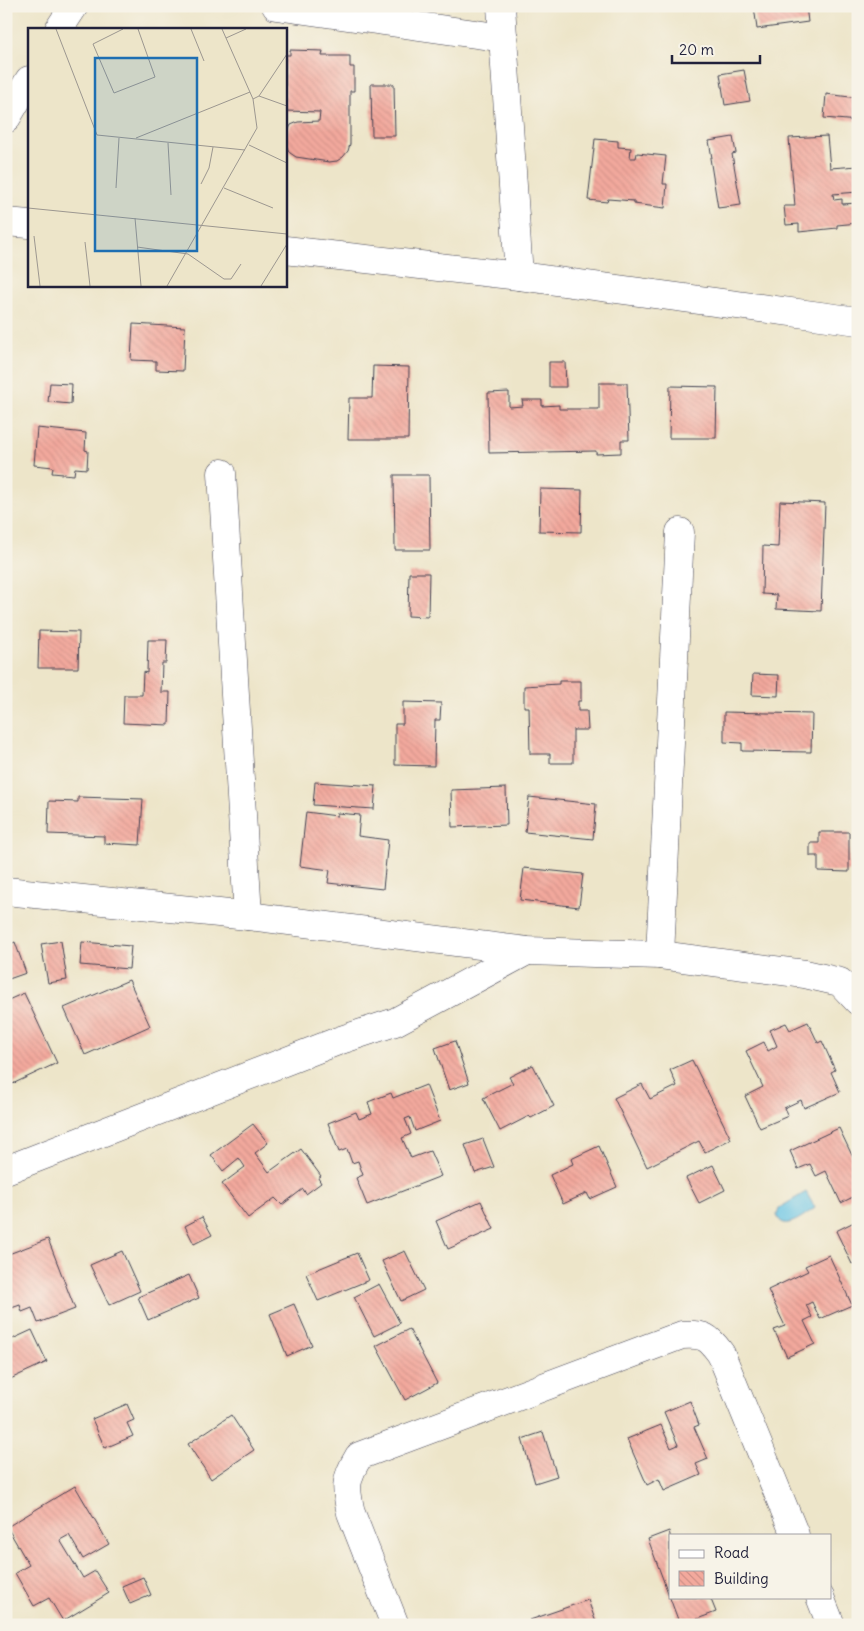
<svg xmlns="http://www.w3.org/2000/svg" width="864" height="1631" font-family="Delius,sans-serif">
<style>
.water{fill:#67c5e5;stroke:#447490}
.building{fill:url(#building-back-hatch)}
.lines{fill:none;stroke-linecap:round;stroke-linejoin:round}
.street-casing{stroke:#403f50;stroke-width:29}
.street{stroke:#fff;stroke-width:28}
.inset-road{fill:none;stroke:#9c9790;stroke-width:1}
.view{fill:#1f6fb2;fill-opacity:0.15;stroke:#1f6fb2;stroke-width:2.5}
.inset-edge{fill:none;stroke:#22223b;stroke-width:2.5}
</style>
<defs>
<pattern id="building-back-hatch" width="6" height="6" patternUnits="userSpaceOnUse" patternTransform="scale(1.25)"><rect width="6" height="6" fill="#f3a99d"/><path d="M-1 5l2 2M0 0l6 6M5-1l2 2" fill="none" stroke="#d09188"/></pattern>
</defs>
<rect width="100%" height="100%" fill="#f7f3e8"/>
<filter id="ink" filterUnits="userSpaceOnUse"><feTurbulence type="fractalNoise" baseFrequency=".02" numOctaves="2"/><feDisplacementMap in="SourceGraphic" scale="10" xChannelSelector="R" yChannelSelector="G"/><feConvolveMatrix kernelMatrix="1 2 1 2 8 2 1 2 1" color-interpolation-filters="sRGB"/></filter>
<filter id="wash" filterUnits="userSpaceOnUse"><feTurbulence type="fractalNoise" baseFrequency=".0096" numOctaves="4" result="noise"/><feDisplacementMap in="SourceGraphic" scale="20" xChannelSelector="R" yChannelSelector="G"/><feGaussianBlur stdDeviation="1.12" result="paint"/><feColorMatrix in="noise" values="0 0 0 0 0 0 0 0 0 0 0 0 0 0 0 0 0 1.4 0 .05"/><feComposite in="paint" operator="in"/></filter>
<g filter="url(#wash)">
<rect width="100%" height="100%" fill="#ede5c9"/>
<path class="water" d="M806,1192l9,16c-11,7 -32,26 -38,7l2,-7z"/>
<g id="blocks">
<g class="building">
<path d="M754,6h52l2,16 -51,7z"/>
<path d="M290,50l33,1 -1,5h28v11h4v24h-4v53l-2,7 -5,6 -6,4 -8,1 -33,-5 -6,-4 -4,-7 -1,-9 6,-12 7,-3 21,-1 1,-9 -35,-1v-56h5z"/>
<path d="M744,70l6,31 -25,4 -5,-31z"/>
<path d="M371,84h23l1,52h-23z"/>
<path d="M826,94l32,4v23l-34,-3z"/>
<path d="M827,136l3,32 28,-2v26l-25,2 1,6 8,-1v5l16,-1v20l-21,2v3l-38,4v-8l-13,1 -2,-19h11l-6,-68z"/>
<path d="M733,137l3,16 -4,1 9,51 -23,3 -8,-50h2l-3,-17z"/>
<path d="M595,139l23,2v6l13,1 -1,10h6l1,-5 29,3 -3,28h4l-2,24 -31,-4v-3l-26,-2 -1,3 -19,-2z"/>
<path d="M133,324l52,3 -2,44 -27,-1v-9l-25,-1z"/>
<path d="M549,362h16l1,25h-17z"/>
<path d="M373,366l36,1 -1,72h-60l1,-41h23z"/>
<path d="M50,383l22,1 -1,20 -23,-2z"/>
<path d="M599,383h28l2,57h-8v13l-25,1v-3l-107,2 -1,-60 21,-1v15l14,-1 -1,-6h20v6l17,-1v4h40z"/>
<path d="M670,386l47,1 -1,51h-47z"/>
<path d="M37,428l49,5 -1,17 3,1 -1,18 -12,-1 -1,7 -22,-2 1,-6 -19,-2z"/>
<path d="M394,475h35l1,75h-35z"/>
<path d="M540,489l42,1 -1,42 -42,-1z"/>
<path d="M780,501l45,2 -4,108 -45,-2 1,-14 -15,-1 1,-48 15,1z"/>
<path d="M409,573h20l-1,44 -20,-1z"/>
<path d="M39,631l40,1 -1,36h-40z"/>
<path d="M148,640h19l-1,23h-4l-1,29h9l-1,33 -46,-2 1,-28h18l1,-23 4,1z"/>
<path d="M753,674l26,1 -1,21 -26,-1z"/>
<path d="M559,681h22v20h-3v10h9l1,19h-15v33h-23v-9h-20l-1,-47h-5v-21l35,-2z"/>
<path d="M403,702l38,1 -1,17h-5l-1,46 -39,-1v-41h8z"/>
<path d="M724,712l88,2 -1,38 -69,-1v-8l-18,-1z"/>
<path d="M315,782l61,4 -2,23 -61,-4z"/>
<path d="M506,788l1,37 -55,2 -1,-37z"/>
<path d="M78,797l65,2 -3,46 -36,-2v-7l-56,-2 1,-33 29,1z"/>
<path d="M529,797l67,7 -3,35 -68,-7z"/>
<path d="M306,812l31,4v-3l23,2 -2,21 30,4 -5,49 -55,-6 2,-13 -30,-4z"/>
<path d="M819,832h30v40l-31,-1v-15h-8v-13h9z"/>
<path d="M524,868l59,6 -4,33 -59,-7z"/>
<path d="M61,941l6,39 -19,3 -7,-39z"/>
<path d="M15,942l11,31 -20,7v-34z"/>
<path d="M82,942l49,4 -2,23 -49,-4z"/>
<path d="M129,980l21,46 -65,29 -21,-47z"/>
<path d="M24,993l33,70 -51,24v-86z"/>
<path d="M808,1022l10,21 4,-2 13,29 -4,2 9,20 -36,16 -3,-8 -17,8 4,8 -28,12 -15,-32 18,-9 -17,-36 18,-9 4,9 9,-5 -7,-16 16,-7 4,7z"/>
<path d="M455,1041l14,42 -20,7 -14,-42z"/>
<path d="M692,1060l39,79 -26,13 -6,-11 -52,26 -33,-69 28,-14 8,15 27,-13 -7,-16z"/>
<path d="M533,1065l21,41 -23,12 -2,-2 -29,15 -17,-33 30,-15 -4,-6z"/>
<path d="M426,1085l14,36 -25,10 -5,-14 -5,2 6,15 -9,4 9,20 19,-7 11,25 -74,29 -11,-27 7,-3 -5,-14 -6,2 -5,-14 -8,3 -11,-29 28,-11 3,7 13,-5 -4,-12 23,-9 2,5z"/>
<path d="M253,1124l15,19 -13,10 14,19 32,-23 20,27 -3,2 3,5 -15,11 -3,-5 -21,16 -7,-7 -27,20 -26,-34 23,-17 -6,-9 -16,13 -12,-16z"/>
<path d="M839,1128l19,40v40l-5,-11 -12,6 -15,-32 -10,5 -6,-12 -12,5 -8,-18z"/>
<path d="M483,1139l11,28 -19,6 -10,-28z"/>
<path d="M599,1146l18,41 -27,12 -3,-6 -24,11 -13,-29 23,-11 -2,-5z"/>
<path d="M713,1165l12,25 -26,13 -13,-25z"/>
<path d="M481,1201l13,28 -46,20 -12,-28z"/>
<path d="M202,1217l10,18 -18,9 -9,-18z"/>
<path d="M858,1220v41l-6,3 -16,-33z"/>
<path d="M48,1239l27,70 -37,14 -6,-15 -10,4 -2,-7 -14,5v-55z"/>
<path d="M122,1251l18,40 -31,14 -19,-40z"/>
<path d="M405,1251l19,39 -23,11 -19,-40z"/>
<path d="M357,1253l12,27 -51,21 -12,-27z"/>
<path d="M829,1255l23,50 -32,14 -8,-17 -6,3 6,12 -8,4 11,23 -28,13 -13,-27 11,-4 -17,-36 40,-19 -3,-5z"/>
<path d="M189,1275l10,23 -51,22 -10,-23z"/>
<path d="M379,1284l21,39 -26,13 -20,-39z"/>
<path d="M294,1304l18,41 -25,11 -17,-42z"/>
<path d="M409,1329l28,54 -32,17 -29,-54z"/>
<path d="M32,1330l15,32 -41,19v-39z"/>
<path d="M690,1401l9,24 -5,2 14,32 -12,5 5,11 -37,16 -5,-12 -12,6 -20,-46 34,-14 10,23 7,-3 -14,-33z"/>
<path d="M127,1404l7,16 -7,3 6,13 -28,12 -13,-29z"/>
<path d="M231,1415l23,35 -43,29 -23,-35z"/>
<path d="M543,1432l14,44 -22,7 -13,-44z"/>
<path d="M75,1486l34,58 -26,15 -14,-24 -9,5 23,38 12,-7 14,22 -46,28 -14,-23 -15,8 -19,-33 14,-8 -22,-38z"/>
<path d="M669,1531l1,4v62h40l6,15 -35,13h-1l-32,-86z"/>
<path d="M143,1577l8,18 -21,9 -8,-18z"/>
<path d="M588,1600l9,25h-66l-1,-5z"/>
</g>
</g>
</g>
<g filter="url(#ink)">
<use href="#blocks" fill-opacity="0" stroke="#403f50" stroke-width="1"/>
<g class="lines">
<defs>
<g id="street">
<path d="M276,6l228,32"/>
<path d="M501,6l18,270"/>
<path d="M59,29l15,-23"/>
<path d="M6,119l23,-39"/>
<path d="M6,222l23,2"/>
<path d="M285,250l234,26 339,45"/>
<path d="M222,473l26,443"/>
<path d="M6,891l242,25 279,35 133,4 145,19 35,8 18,19"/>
<path d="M660,955l20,-423"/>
<path d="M6,1170l332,-129 57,-19 132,-71"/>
<path d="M820,1597l11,28"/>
<path d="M395,1625l-44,-112c-6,-26 -6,-34 8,-57l323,-121c22,-1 26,1 39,19l74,181"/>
</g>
</defs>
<use href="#street" class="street-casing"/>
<use href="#street" class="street"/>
</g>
</g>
<g transform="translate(28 28)">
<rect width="259" height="259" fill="#ede5c9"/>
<path class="inset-road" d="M28,1l41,106 148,15M95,1l-30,15 21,49 41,-16 -17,-48M163,1l13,32M198,10l20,-9M231,68l28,10M225,71l6,-3 28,-42M108,110l114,-46M140,115l3,52M221,117l38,18M173,156l8,-16 4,-21M88,160l3,-50M196,160l49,20M0,180l259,26M107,190l6,68M6,208l6,50M57,214l5,44M109,219l51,7 36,25h7l10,-15M139,258l90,-158 -4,-29 -31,-70M233,258l26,-42"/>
<path class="view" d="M67,30h102v193h-102z"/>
<rect width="259" height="259" class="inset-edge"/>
</g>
<rect width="864" height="1631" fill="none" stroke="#f7f3e8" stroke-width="25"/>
<rect x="669" y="1534" width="162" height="65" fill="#f7f3e8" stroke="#a29fa3"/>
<rect x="679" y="1550" width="25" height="8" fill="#ffffff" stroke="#a29fa3"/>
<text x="714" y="1558" font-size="15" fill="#22223b">Road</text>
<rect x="679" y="1571" width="25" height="15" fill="url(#building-back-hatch)" stroke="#a29fa3"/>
<text x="714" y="1584" font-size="15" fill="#22223b">Building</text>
<path d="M672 55v8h88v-8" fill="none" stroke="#22223b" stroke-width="2.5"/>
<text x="679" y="55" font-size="15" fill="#22223b" stroke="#f7f3e8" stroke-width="4" paint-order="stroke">20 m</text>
</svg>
